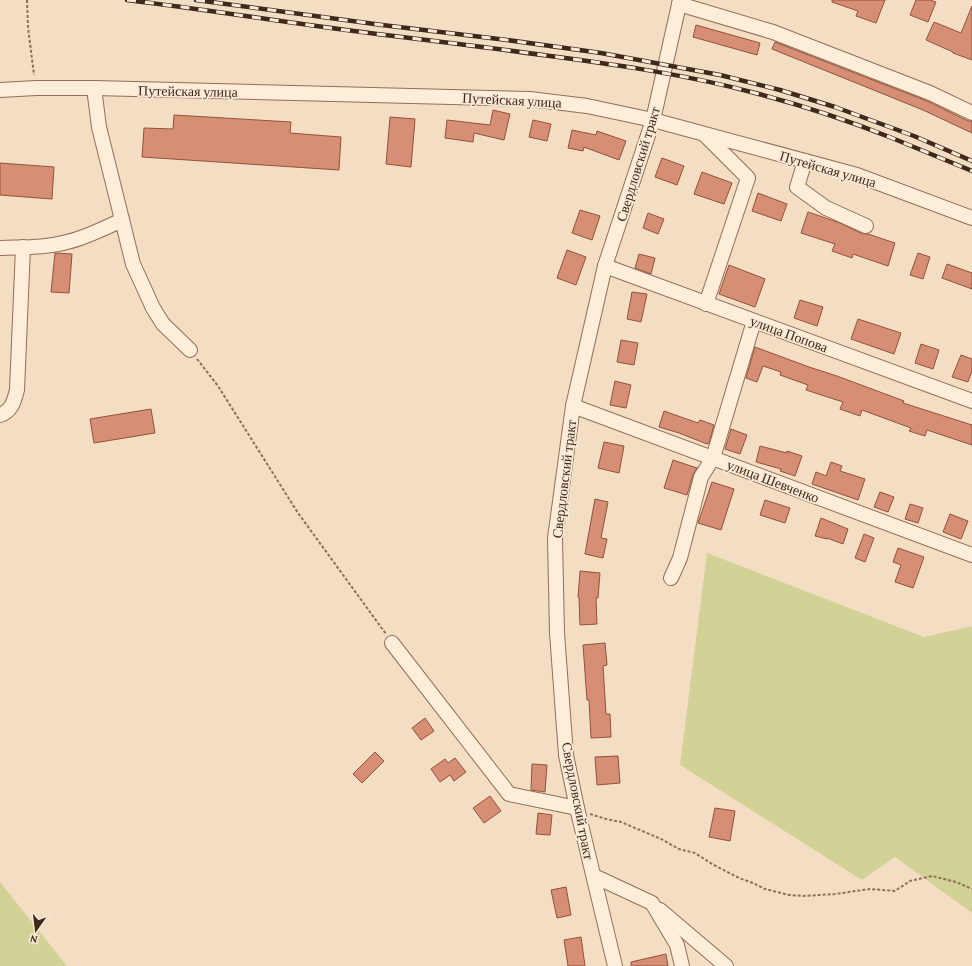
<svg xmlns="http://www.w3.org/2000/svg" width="972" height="966" font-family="'Crimson Pro',serif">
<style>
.green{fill:#d3d296}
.building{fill:#d68f75;stroke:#93513a}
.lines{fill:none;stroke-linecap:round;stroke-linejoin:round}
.minor-casing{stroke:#916e57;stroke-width:16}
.path{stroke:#916e57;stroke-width:2;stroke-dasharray:3 2;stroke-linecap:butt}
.minor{stroke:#fdedd9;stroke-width:14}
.rail-casing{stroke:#3f291d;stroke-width:4.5}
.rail{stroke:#faead5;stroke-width:3;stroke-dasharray:9;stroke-linecap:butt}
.labels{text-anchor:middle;stroke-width:3.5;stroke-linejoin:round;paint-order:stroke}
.street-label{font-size:14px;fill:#3f291d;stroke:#faead5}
</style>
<rect width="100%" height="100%" fill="#f3dec4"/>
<g class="green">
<path d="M707,553l217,84 48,-11v287l-77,-56 -33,23 -182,-115z"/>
<path d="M0,882l67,84h-67z"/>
</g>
<g class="building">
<path d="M832,0h53l-9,23 -20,-7 2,-5 -26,-9z"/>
<path d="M916,0h14l6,2 -8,20 -18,-7z"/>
<path d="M972,6v54l-19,-7v-1l-27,-12 8,-18 27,11z"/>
<path d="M696,25l64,18 -3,12 -64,-18z"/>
<path d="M775,42l152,59 41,20h4v12l-49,-23 -151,-61z"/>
<path d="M493,110l17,4 -6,26 -30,-7 -1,9 -28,-4 2,-18 43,5z"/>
<path d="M174,115l117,7 -1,11 51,4 -2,33 -197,-13 2,-29 29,1z"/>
<path d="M390,117l25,2 -4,48 -25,-3z"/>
<path d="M533,120l18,4 -4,17 -18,-4z"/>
<path d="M572,130l24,5 1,-4 29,10 -7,19 -35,-13 -1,4 -15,-3z"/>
<path d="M662,158l22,8 -7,19 -22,-8z"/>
<path d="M0,163l54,4 -2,32 -52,-4z"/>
<path d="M702,172l30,11 -8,21 -30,-10z"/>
<path d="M758,193l29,11 -6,17 -29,-10z"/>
<path d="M580,210l20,6 -8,24 -20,-7z"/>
<path d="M808,212l32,11 23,11h5l27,9 -7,23 -35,-12 -1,4 -20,-7 3,-7 -34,-11z"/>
<path d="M648,213l16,6 -6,15 -15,-6z"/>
<path d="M567,250l19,7 -10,28 -19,-7z"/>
<path d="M55,253l17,1 -3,39 -18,-1z"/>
<path d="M918,253l12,4 -7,22 -13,-4z"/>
<path d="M639,254l16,4 -4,16 -16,-6z"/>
<path d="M947,264l25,9v16l-30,-11z"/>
<path d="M729,265l36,14 -10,28 -36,-13z"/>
<path d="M632,292l15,2 -6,28 -14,-3z"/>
<path d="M800,300l23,7 -6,19 -23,-8z"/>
<path d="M858,319l43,14 -7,21 -43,-15z"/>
<path d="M621,340l17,3 -4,22 -17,-3z"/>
<path d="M921,344l18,6 -6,19 -18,-6z"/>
<path d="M755,347l54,20 28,9 67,25 -1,2 69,22v20l-45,-15 -2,6 -16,-5 2,-3 -49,-18 -2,6 -20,-7 3,-7 -37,-12 2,-5 -28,-10 1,-3 -18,-6 -6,16 -11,-4z"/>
<path d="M961,355l11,4v12l-4,11 -16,-5z"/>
<path d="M615,381l16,4 -5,23 -16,-3z"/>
<path d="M151,409l4,24 -61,10 -4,-24z"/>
<path d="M664,411l34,12 2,-3 14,5 -5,18 -2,1 -28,-11 -20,-6z"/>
<path d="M731,429l16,6 -7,19 -15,-5z"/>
<path d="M604,442l20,4 -5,27 -21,-5z"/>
<path d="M760,446l27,7v-2l15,5 -7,20 -15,-5 1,-2 -25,-7z"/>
<path d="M673,460l24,8 -4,7 -6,20 -23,-7z"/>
<path d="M831,462l11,4 -2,5 25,8 -7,21 -46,-16 4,-12 10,4z"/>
<path d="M712,482l22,7 -13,41 -23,-7z"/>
<path d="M880,492l14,5 -6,15 -14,-5z"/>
<path d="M595,499l13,3 -7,36 6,1 -4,19 -18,-4z"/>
<path d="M765,500l25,8 -5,15 -25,-8z"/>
<path d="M910,504l13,4 -5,15 -13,-4z"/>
<path d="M950,514l18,7 -7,18 -18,-7z"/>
<path d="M821,518l27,11 -5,15 -16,-6v1l-12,-3z"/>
<path d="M864,534l10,4 -9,24 -10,-4z"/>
<path d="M898,548l26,9 -11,31 -18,-6 6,-17 -8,-3z"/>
<path d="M580,571l20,2 -2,25h-2l1,26 -17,1 -1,-28h-1z"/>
<path d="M605,643l2,22 -4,1 3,48h4l1,23 -20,1 -2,-38h-2l-4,-55z"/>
<path d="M425,718l9,13 -13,9 -9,-12z"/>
<path d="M375,752l9,9 -22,22 -9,-9z"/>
<path d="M618,756l2,27 -23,2 -2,-28z"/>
<path d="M455,758l11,14 -12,9 -4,-6 -10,7 -9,-13 14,-10 3,4z"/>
<path d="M532,764l15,1 -2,27 -14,-2z"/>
<path d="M490,796l11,15 -17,12 -11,-15z"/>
<path d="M715,808l20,3 -5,30 -21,-4z"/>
<path d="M538,813l14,2 -2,20 -14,-1z"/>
<path d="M566,887l5,28 -14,3 -6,-28z"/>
<path d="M581,937l4,29h-17l-4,-26z"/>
<path d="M666,954l2,12h-37v-4z"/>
</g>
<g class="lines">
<defs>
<g id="minor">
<path d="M679,4l94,28 157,61 42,20"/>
<path d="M94,88l5,39 34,137 20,44 10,16 27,26"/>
<path d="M0,90l36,-2h58l436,11 57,7 66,14 204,55 115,43"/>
<path d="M705,135l43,43 -42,126"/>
<path d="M805,161l-8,26 29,21 40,18"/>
<path d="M0,248c23,-1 45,0 67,-6 18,-4 38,-14 55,-22"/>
<path d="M605,266l367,135"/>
<path d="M573,406l399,149"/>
<path d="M0,415c12,-4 14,-14 17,-25l6,-143"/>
<path d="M671,578l9,-20 21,-81 12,-19 41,-137"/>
<path d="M392,643l117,151 68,14"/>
<path d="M594,876l58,27 25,42 5,21"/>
<path d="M660,910l66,56"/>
<path d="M615,966l-38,-158 -11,-53 -9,-122 -2,-95 18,-132 32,-140 48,-146 27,-120"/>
</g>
</defs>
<use href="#minor" class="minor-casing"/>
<g class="path">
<path d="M27,0l1,27 6,48"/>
<path d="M197,359l21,27 80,127 88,121"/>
<path d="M590,814l16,5 15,3 40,17 18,10 16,4 17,11 27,14 14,5 12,6 24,6 14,1 32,-2 35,-5 25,2 15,-10 22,-5 24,6 16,7"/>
</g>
<use href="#minor" class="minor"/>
<defs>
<g id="rail">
<path d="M127,0c84,10 167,24 250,34 58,7 115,14 173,22 69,9 138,19 205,37 46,12 92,27 137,45 27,11 53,22 80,33"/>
<path d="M196,0l186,25 125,15 94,13 119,22 60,15 55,17 79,29 58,25"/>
</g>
</defs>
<use href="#rail" class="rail-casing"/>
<use href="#rail" class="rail"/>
</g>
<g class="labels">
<g class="street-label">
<text transform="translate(188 91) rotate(1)" y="5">Путейская улица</text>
<text transform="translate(512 100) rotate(3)" y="5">Путейская улица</text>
<text transform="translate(638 164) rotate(-73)" y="5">Свердловский тракт</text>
<text transform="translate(828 169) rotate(16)" y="5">Путейская улица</text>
<text transform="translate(789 334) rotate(20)" y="5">улица Попова</text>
<text transform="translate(564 479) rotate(-83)" y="5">Свердловский тракт</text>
<text transform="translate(773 481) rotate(21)" y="5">улица Шевченко</text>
<text transform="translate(578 801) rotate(79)" y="5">Свердловский тракт</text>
</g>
</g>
<g transform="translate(36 930) rotate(194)" stroke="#faead5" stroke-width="3" paint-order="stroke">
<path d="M0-3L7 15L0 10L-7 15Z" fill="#3f291d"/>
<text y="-6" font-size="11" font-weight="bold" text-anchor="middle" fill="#3f291d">N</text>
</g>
</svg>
